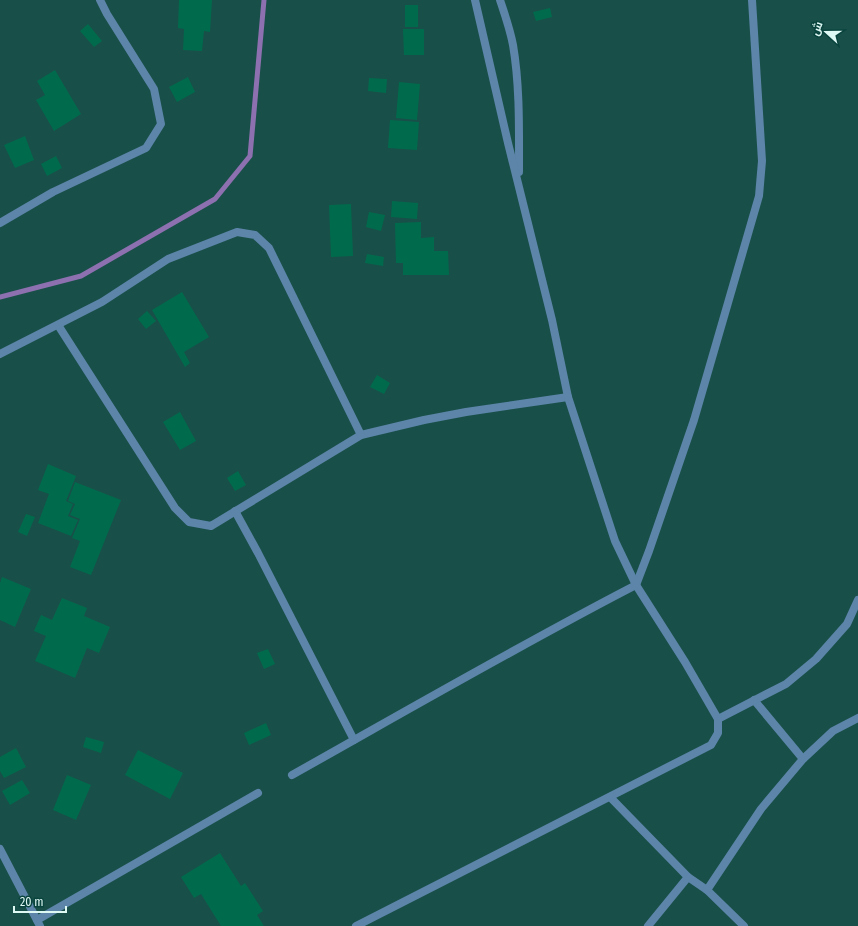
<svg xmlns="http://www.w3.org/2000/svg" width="858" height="926" font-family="'Fira Sans Condensed',Cairo,sans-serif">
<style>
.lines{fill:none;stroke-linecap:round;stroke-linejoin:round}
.stream{stroke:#8d70af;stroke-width:5}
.building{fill:#006b4c}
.street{stroke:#5c85a9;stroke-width:8}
</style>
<rect width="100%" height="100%" fill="#194f49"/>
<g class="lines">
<path class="stream" d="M0,297l81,-21 134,-77 35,-43 14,-156"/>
</g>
<g class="building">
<path d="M179,0h33l-2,32 -6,-1 -2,20 -19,-1 1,-21 -6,-1z"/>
<rect x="405" y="5" width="13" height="22"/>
<path d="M550,8l2,9 -16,4 -3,-9z"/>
<path d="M88,24l14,17 -8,6 -14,-16z"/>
<path d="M403,29h21v26h-20z"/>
<path d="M55,70l26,44 -27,17 -18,-31 9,-5 -8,-14z"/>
<path d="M188,77l7,15 -18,10 -8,-15z"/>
<path d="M369,78l18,1 -1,14 -18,-2z"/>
<path d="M399,82l21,2 -3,36 -21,-2z"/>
<path d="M390,120l29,2 -2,28 -29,-2z"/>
<path d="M25,136l9,24 -19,8 -11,-23z"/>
<path d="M56,156l6,12 -15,8 -6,-12z"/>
<path d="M392,201l26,2 -1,16 -26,-2z"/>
<path d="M351,204l2,52 -22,1 -2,-52z"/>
<path d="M369,212l16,3 -4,16 -15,-4z"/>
<path d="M421,222v16l13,-1v14h14l1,24h-46v-12h-7l-1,-40z"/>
<path d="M367,254l17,3 -1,9 -18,-3z"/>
<path d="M182,292l27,45 -25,15 6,11 -5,4 -33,-57z"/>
<path d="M147,311l9,10 -10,8 -8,-10z"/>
<path d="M377,375l13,8 -6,11 -14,-7z"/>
<path d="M180,412l16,29 -16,9 -17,-28z"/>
<path d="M48,464l28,12 -10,25 7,3 -5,12 10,4 -7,16 -33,-13 11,-29 -11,-4z"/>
<path d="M238,471l8,14 -11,6 -8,-13z"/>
<path d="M75,482l46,18 -30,75 -21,-8 10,-26 -8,-3 8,-19 -10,-4 5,-11 -7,-3z"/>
<path d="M26,514l9,3 -8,19 -9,-4z"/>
<path d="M2,577l29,12 -16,38 -15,-7v-37z"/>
<path d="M62,598l25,10 -3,8 26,11 -11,26 -12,-5 -12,30 -40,-17 11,-25 -12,-5 7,-16 11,5z"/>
<path d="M268,649l7,15 -11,5 -7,-16z"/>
<path d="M266,723l5,12 -22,10 -5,-12z"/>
<path d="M86,737l18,5 -3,11 -18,-6z"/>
<path d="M16,748l10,19 -22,11 -4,-7v-14z"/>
<path d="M138,750l45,23 -13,26 -45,-24z"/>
<path d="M67,775l24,10 -15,35 -23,-10z"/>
<path d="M22,780l8,13 -20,12 -8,-14z"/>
<path d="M220,853l21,33 4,-3 18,28 -6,4 7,11h-43l-20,-32 -7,4 -13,-21z"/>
</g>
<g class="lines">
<g class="street">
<path d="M500,0c5,15 10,29 13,45 7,41 6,85 6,127"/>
<path d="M0,223l53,-31 93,-44 15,-24 -7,-35 -47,-75 -7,-14"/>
<path d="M58,325l117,183 14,14 22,4 150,-91 63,-15 42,-8 102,-15"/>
<path d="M0,354l102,-52 66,-43 69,-27 18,3 14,13 92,187"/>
<path d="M235,511l23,42 96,187"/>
<path d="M754,700l49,59"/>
<path d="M718,719l68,-35 30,-25 31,-35 11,-24"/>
<path d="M292,775c114,-64 228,-130 344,-190l13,-34 45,-131 65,-224 3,-35 -10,-161"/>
<path d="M610,797l78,80 19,13 37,36"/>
<path d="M0,849l40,77"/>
<path d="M707,890l54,-81 42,-50 30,-28 25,-13"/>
<path d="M37,920l221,-127"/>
<path d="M356,926l355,-181 7,-12v-14l-33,-57 -49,-77 -21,-44 -47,-144 -16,-77 -44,-177 -33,-143"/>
<path d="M648,926l40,-49"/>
</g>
</g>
<g transform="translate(826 32) rotate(291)" stroke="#0a443e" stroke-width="3" paint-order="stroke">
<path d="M0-3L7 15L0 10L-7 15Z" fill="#def8f4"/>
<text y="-6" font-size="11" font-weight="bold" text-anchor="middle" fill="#def8f4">ش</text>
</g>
<path d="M14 906v6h52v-6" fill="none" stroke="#def8f4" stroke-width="2"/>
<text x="20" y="906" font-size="12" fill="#def8f4" stroke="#0a443e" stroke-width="3" paint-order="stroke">20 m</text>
</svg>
